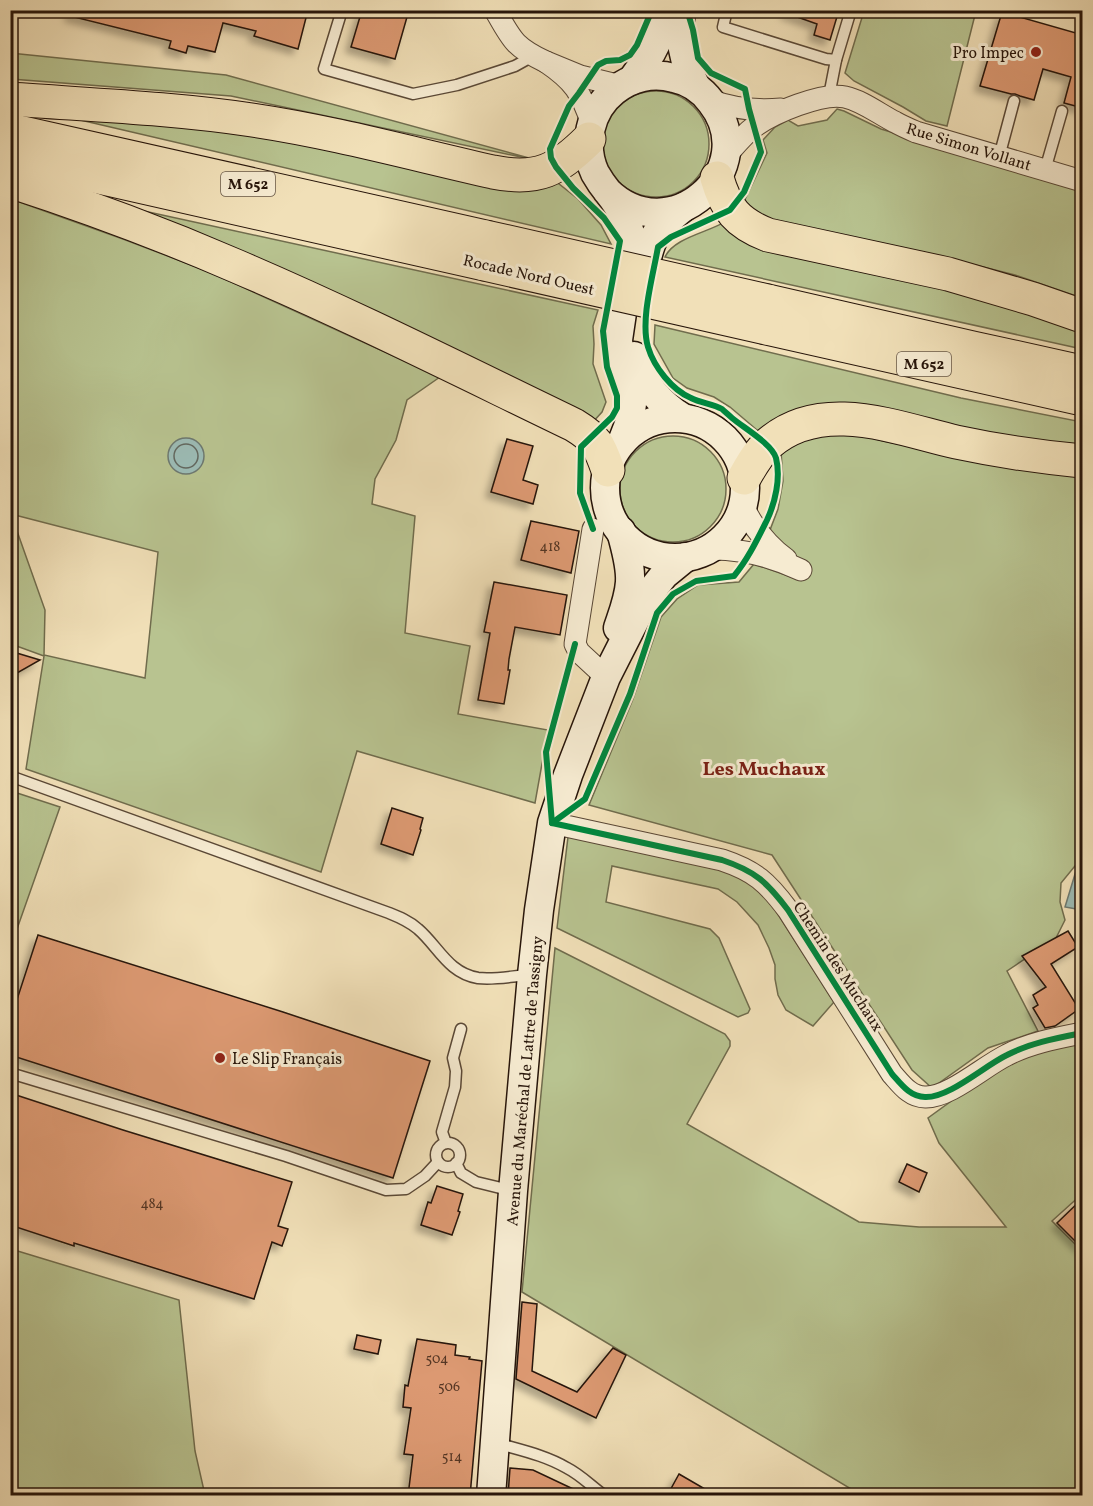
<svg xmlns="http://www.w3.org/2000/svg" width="1093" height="1506" font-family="Vollkorn,serif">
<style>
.green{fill:#b8c390;stroke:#706c4d;stroke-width:1.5;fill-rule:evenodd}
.water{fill:#9cbcb6;stroke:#6d7971;stroke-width:1.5}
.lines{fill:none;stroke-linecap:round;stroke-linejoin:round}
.shore{stroke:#626860;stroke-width:1.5}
.building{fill:#dc9972;stroke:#27150a;stroke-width:1.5;filter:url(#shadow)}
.service-casing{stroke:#5a4836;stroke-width:13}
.minor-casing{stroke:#5a4836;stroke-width:23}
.secondary-casing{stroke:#27150a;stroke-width:31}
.trunk-casing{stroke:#27150a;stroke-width:35}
.service{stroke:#f6ebd1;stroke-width:10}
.minor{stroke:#f6ebd1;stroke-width:21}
.secondary{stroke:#f6ebd1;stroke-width:28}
.trunk{stroke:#f1e0b8;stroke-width:33}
.trunk-bridge-casing{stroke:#27150a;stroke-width:35;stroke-linecap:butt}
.trunk-bridge{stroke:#f1e0b8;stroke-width:33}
.cycleway-casing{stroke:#f6ebd1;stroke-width:10}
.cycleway{stroke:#00873e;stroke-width:6}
.poi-dot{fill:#8f2418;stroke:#f6ebd1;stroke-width:2}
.labels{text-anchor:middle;stroke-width:6;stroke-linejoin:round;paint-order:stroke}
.number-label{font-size:14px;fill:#543624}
.shield{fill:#f6ebd1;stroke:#655546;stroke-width:1.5}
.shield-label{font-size:15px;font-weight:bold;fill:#27150a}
.poi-label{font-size:16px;fill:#27150a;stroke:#f6ebd1;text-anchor:end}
.street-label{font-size:16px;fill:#27150a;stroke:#f6ebd1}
.quarter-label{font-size:20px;font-weight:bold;fill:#7a1f14;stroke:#f6ebd1}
</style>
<defs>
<filter id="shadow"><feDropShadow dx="-5.5" dy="5.5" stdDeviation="3" flood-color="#0004"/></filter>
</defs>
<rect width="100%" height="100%" fill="#f1e0b8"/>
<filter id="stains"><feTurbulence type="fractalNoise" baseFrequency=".00333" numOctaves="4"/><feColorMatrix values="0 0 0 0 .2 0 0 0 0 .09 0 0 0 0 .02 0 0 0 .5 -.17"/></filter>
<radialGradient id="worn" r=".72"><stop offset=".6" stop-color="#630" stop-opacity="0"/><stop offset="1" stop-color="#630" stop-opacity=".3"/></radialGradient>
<g class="green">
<path d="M864,11h112l-29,115 -21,-5 -23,-14 -49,-26 -9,-8z"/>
<path d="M10,53l216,22 314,86 -309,-65 -220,-17z"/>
<circle cx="656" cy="144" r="53"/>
<path d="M837,109l7,2 37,18 201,61v108l-67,-23 -80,-20 -153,-29 -41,-18 26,-55 -4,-13 12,-13 13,-7 10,6 29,-6z"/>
<path d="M46,112l159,12 349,56 24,19 23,26 10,19z"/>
<path d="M11,199l112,40 84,32 233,106 -33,23 -11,40 -21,39 -3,25 43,12 -10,117 65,13 -12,68 90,16 -13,73 -178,-52 -36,121 -295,-103 18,-113 -33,-12zM11,514l147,38 -13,126 -101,-23 1,-45z"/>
<path d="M121,206l477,104 -5,16 1,18 -1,20 13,38 -4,10 -11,12z"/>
<path d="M728,220l354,110v19l-417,-92c9,-20 46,-25 63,-37z"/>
<path d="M655,325l306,73 121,24v30l-138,-24 -180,6 -7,-4 -27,-23 -16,-10 -27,-9 -14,-10 -19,-34z"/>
<path d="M831,431l31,4 21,6 125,25 74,10v383l-3,2 -18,22 -1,19 5,18 -9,18 -49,33 31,60 -50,17 -56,40 -20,-18 -140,-215 -183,-50 44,-106 28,-82 16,-18 21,-14 41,-3 15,-18 46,16 -30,-50 8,-21 5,-28 -2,-30 22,-12z"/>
<circle cx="673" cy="489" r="53"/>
<path d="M11,791l49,16 -49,139 -1,-155z"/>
<path d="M568,837h17l150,35 25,14 74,116 -21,24 -27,-16 -8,-15 -3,-16v-14l-6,-17 -11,-23 -21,-23 -19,-13 -106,-23 -6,36 104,27 9,9 31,71 -2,4 -10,4 -181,-89z"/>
<path d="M555,948l170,86 5,7v5l-43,78 172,98 60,5h87l-67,-84 -11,-25 69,-50 20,-10 65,-17v153l-30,27 30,30v16l-6,6 6,4v218h-221l-339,-203z"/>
<path d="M11,1249l168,51 16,151 10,44h-194z"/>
</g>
<g class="water">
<circle cx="186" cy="456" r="18"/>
<path d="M1082,859v51l-17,-3 14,-46z"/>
</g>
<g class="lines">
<circle class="shore" cx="186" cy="456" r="12"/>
</g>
<g class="building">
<path d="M71,10h237l-10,39 -44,-13 2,-5 -33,-8 -8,29 -27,-6 -2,7 -17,-5 2,-7 -101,-25z"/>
<path d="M362,10h47l-14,49 -44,-12z"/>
<path d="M787,10h52l-9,30 -16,-5 3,-11 -31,-11z"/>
<path d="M1002,12l81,23v73l-19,-5 7,-26 -28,-8 -9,31 -14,-4 -5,-2h-4l-31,-8z"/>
<path d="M507,439l26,7 -10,34 15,5 -5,19 -42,-12z"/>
<path d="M531,521l48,10 -8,42 -50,-13z"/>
<path d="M494,582l73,13 -7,40 -45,-8 -6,32 -1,11h2l-6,34 -26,-4 12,-67 -6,-1z"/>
<path d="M10,651l30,9 -30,17z"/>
<path d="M392,808l31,10 -3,11 1,1 -8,25 -32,-11z"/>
<path d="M1068,931l10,16 -27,17 28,45 -24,17 -10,2 -12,-20 5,-3 -5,-10 13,-8 -24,-31z"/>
<path d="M38,935l245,77 147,49 -37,117 -383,-123v-34z"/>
<path d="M10,1093l113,37 169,52 -14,44 10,3 -6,17 -10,-4 -18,57 -180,-56v3l-64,-21z"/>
<path d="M907,1164l20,9 -8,19 -20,-10z"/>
<path d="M437,1186l26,8 -5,17 2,1 -8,23 -31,-10 7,-23 3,1z"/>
<path d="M1083,1198v51l-26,-26z"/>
<path d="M522,1302l15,2 -5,67 45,21 36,-44 13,7 -30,63 -80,-39z"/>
<path d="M357,1335l24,5 -3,14 -24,-5z"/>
<path d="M417,1339l39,6 -1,10 15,2 -1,2 13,2 -12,135h-62l5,-41 -9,-1 7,-46 -8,-1 2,-22 3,1z"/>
<path d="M510,1468l23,2 55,26h-80z"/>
<path d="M679,1474l38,22h-50z"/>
</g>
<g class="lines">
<defs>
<g id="service">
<path d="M342,10l-18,59 89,25 44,-9 58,-19 18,-10"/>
<path d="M727,10l-4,17 103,32 10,1"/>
<path d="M829,96l7,-36 15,-50"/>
<path d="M999,157l15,-56"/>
<path d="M1045,170l17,-59"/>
<path d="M10,776l379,137c10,4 20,8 29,16 20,17 30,44 60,49 17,2 35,-2 51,-3"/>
<path d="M10,1073l276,83 100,34 20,-1 19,-13 13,-14"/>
<path d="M446,1143l-4,-11 13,-45 1,-16 -3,-13 8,-29"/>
<circle cx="448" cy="1155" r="12"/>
<path d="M456,1163l5,10 15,9 37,9"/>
<path d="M496,1443c24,7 49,12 71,25 14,7 25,19 38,28"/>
</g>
<g id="minor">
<path d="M495,10c17,30 19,37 51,52"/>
<path d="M710,100c23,9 46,11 71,9"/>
<path d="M592,124c-11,-32 -18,-43 -46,-62l34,14 41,10"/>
<path d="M725,157c9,-10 18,-22 29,-30 18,-14 69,-35 91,-30 18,4 34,17 50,25 7,4 14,7 21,10l166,49"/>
<path d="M743,506c10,21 24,39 43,53"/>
<path d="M593,529l-18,115 4,8 27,25"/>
<path d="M708,549c34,-1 63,7 93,21"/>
<path d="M552,823l170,37c33,11 45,22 66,50l104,164c9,10 18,23 33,23 24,1 59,-31 82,-42 23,-12 50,-17 75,-22"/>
</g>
<g id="secondary">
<path d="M680,10c0,28 3,52 16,77"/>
<path d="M632,80l19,-27 22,-43"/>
<path d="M607,191c63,62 157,-22 104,-89 -9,-12 -22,-21 -37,-24 -21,-6 -43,-1 -60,13 -24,19 -32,54 -19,82 4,7 8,13 13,19 13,16 22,32 24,53l-14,95 2,22 9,22 3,20 -3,20 -7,18"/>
<path d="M643,277c7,-38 10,-46 41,-70"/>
<path d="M634,356c7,26 26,48 49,62"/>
<circle cx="675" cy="488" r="70"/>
<path d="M618,628c5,-15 11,-30 12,-46 1,-17 -5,-35 -9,-51"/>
<path d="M491,1496l22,-305 19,-216 7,-65 13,-87 16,-48 38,-98 33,-65 17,-27 8,-10 22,-18"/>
</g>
<g id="trunk">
<path d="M10,99c81,6 162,9 242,21 81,12 161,34 241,52 45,9 65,-2 96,-33"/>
<path d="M10,130l476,107"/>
<path d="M10,157l474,107"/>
<path d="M717,178c9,31 20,45 51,57l180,39 85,25 49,17"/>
<path d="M10,181c77,25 152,53 226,85 115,49 226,105 338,159 23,14 25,20 34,45"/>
<path d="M768,301l205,47 109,24"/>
<path d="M766,328l316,71"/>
<path d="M744,478c7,-12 14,-25 24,-34 53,-47 128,-16 188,-2 42,9 84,15 126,19"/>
</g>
</defs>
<use href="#service" class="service-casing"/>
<use href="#minor" class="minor-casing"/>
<use href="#secondary" class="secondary-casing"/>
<use href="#trunk" class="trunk-casing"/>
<use href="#service" class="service"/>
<use href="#minor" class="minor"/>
<use href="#secondary" class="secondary"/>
<use href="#trunk" class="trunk"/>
<defs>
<g id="trunk-bridge">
<path d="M486,237l282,64"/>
<path d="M484,264l282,64"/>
</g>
</defs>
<use href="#trunk-bridge" class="trunk-bridge-casing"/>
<use href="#trunk-bridge" class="trunk-bridge"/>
<defs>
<g id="cycleway">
<path d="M593,529l-13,-36 1,-46 31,-30 5,-9v-12l-10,-29 -4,-36 17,-90 -16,-23 -31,-30 -17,-21 -5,-9 -1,-9 19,-43 10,-13 19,-28 8,-4 14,-1 10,-5 7,-10 15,-35"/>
<path d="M552,823l33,-24 45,-105 27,-81 16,-19 23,-13 38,-5c14,-17 23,-36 33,-56 8,-17 14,-42 9,-62 -4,-14 -32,-30 -44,-40 -3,-3 -7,-6 -10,-9 -9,-5 -21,-6 -31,-11 -19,-8 -37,-31 -43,-51 -8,-27 5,-71 10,-100l13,-10 59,-27 14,-18 17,-40 -12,-43 -4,-20 -34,-16 -13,-15 -5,-28 -6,-20"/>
<path d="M552,823l170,37c33,11 45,22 66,50l104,164c9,10 18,23 33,23 24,1 59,-31 82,-42 23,-12 50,-17 75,-22"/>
<path d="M552,823l-6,-71 29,-108"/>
</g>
</defs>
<use href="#cycleway" class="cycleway-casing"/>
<use href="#cycleway" class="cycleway"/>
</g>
<g class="poi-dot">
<circle cx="1036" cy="52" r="6"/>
<circle cx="220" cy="1058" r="6"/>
</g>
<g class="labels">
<g class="number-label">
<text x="550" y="551">418</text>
<text x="152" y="1208">484</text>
<text x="437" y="1363">504</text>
<text x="449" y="1391">506</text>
<text x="452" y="1461">514</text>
</g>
<g class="shield">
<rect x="221" y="172" width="54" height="24" rx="4.5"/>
<rect x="897" y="352" width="54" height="24" rx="4.5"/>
</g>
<g class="shield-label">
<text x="248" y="189">M 652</text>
<text x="924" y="369">M 652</text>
</g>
<g class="poi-label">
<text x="1024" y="58">Pro Impec</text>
<text x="232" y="1064" text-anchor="start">Le Slip Français</text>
</g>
<g class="street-label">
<text transform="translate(969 146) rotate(17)" y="6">Rue Simon Vollant</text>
<text transform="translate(529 274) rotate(13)" y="6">Rocade Nord Ouest</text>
<text transform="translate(839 966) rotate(57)" y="6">Chemin des Muchaux</text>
<text transform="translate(524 1081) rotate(-85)" y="6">Avenue du Maréchal de Lattre de Tassigny</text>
</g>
<g class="quarter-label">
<text x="764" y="775">Les Muchaux</text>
</g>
</g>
<rect width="1093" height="1506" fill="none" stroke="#f1e0b8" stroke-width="36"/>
<rect x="12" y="12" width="1069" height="1482" fill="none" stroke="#27150a" stroke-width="3"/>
<rect x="18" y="18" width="1057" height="1470" fill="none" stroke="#27150a" stroke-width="1.5"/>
<rect width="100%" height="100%" filter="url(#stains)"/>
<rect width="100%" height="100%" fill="url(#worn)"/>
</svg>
